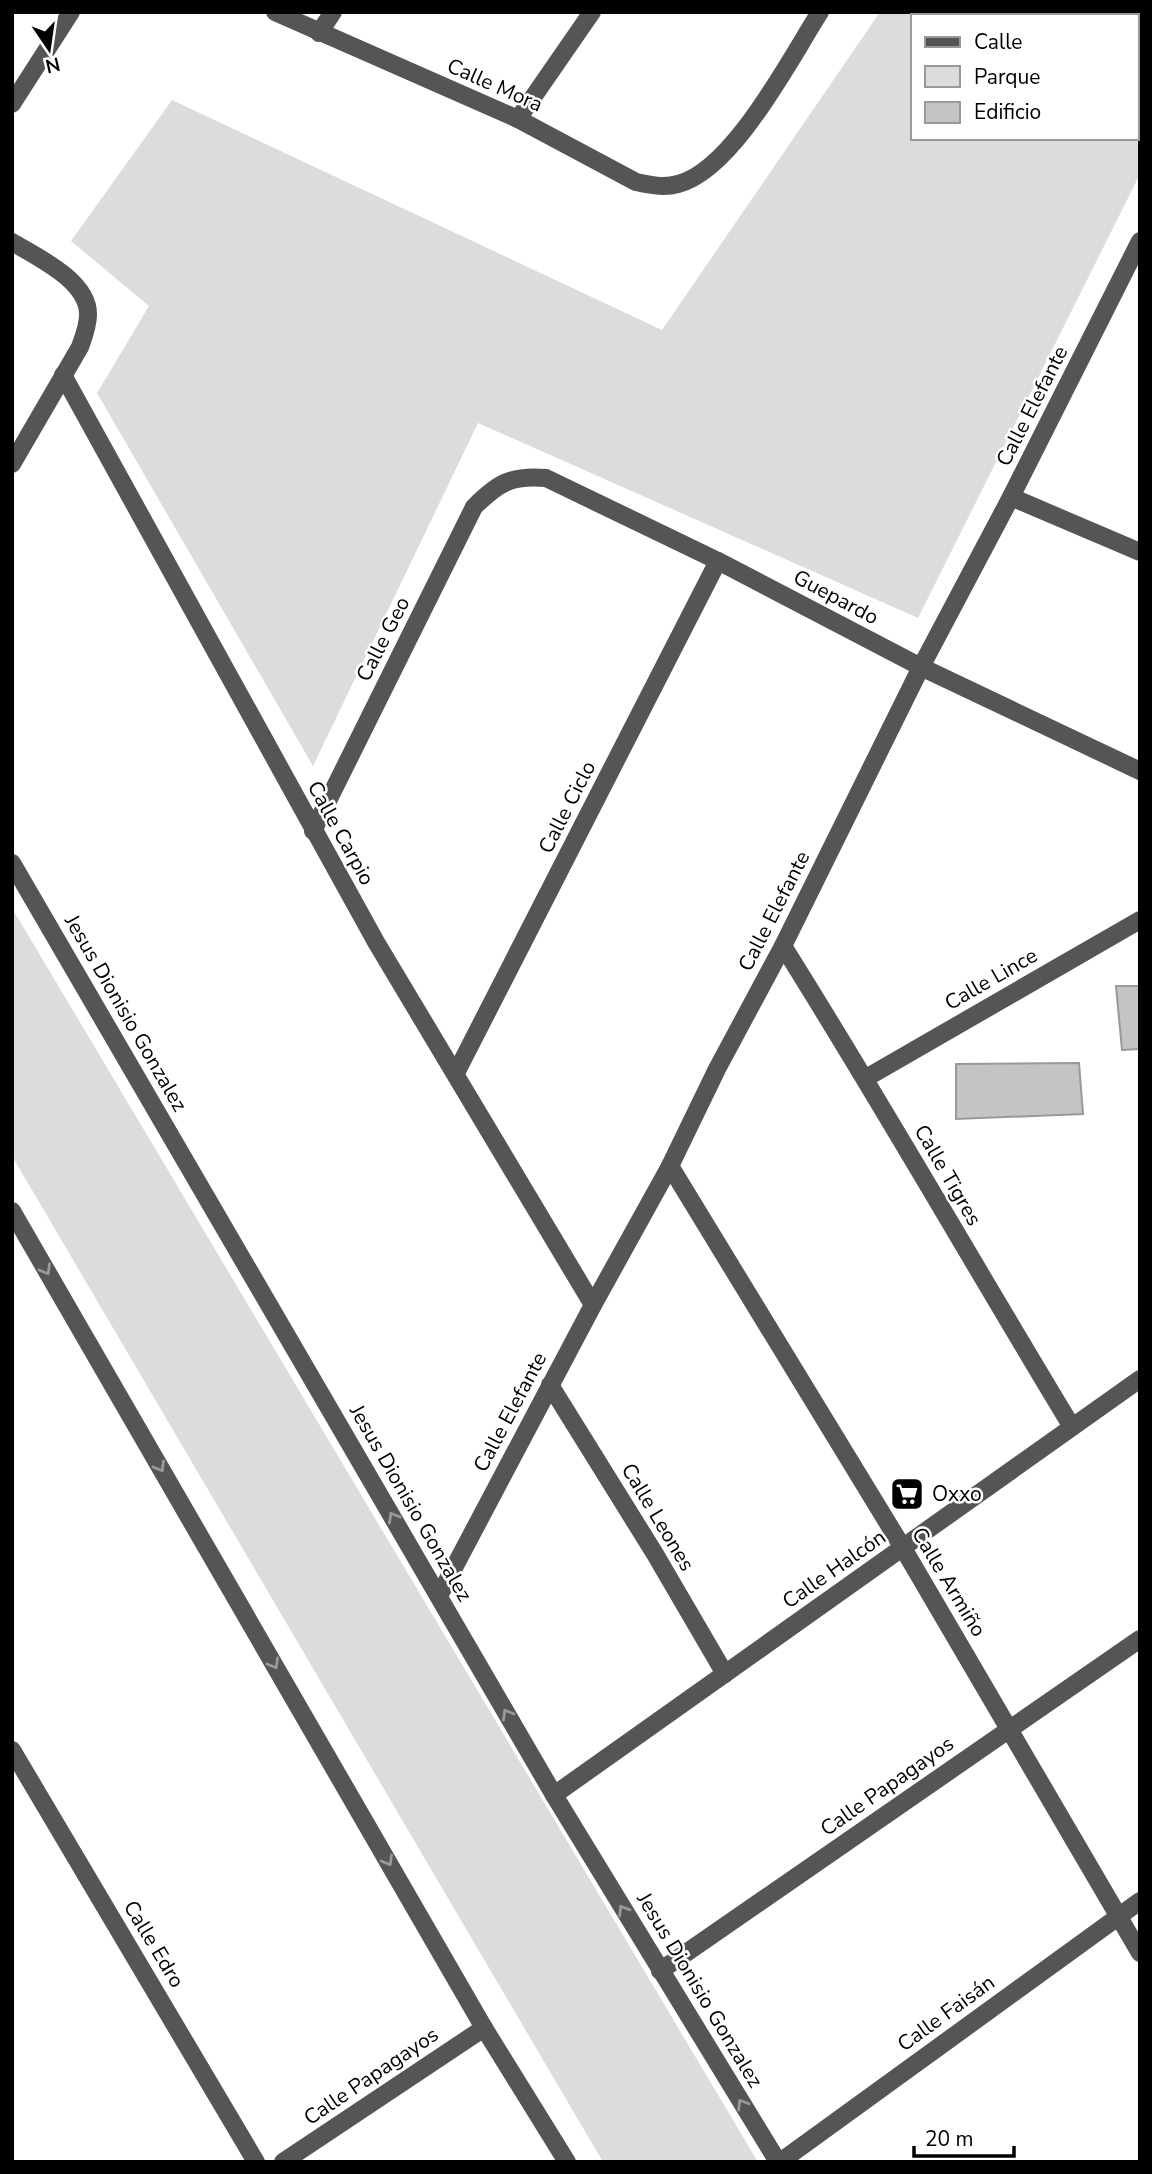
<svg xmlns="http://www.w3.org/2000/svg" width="1152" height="2174" font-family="'Nunito Sans',sans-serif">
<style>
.green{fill:#dcdcdc}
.building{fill:#c4c4c4;stroke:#999;stroke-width:2}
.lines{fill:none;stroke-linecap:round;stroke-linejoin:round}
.minor{stroke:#555;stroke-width:18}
.oneway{stroke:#999}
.labels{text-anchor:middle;stroke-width:5;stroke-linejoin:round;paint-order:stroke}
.street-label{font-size:21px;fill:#000;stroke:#fff}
.poi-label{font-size:21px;fill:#000;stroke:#fff;text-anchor:start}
</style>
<rect width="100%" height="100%" fill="#fff"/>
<g class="green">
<path d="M880,12h123l6,4h-97v122h224v-42l4,3v75l-222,444 -440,-195 -165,343 -216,-373 52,-87 -78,-65 101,-141 490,230z"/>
<path d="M12,908l746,1254h-155l-591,-1006z"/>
</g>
<g class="building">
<path d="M1116,986h24v63l-18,1z"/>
<path d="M1079,1063l4,51 -127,5v-55z"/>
</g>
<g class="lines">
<g class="minor">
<path d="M275,12l243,107 118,63c14,3 28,6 42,2 55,-14 112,-125 142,-172"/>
<path d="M1092,12l6,4"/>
<path d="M319,33l14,-21"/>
<path d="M1136,38l4,2"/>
<path d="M12,104l59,-92"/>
<path d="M518,119l74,-107"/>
<path d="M12,242c25,15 77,39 76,73 0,11 -4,21 -8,32l-68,117"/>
<path d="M63,375l313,567 217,363"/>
<path d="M1011,497l129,55"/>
<path d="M313,831l161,-324c24,-24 37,-32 72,-29l172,83 203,106 219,104"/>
<path d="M12,863l542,932 224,367"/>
<path d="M783,946c100,159 192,321 289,481"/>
<path d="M456,1073l262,-512"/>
<path d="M866,1078l274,-158"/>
<path d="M670,1166l233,382 237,405"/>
<path d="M12,1211l472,817 83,134"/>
<path d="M550,1385l105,169 70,120"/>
<path d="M439,1596l154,-291 77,-139 47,-97 66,-123 138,-279 90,-170 129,-256"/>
<path d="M12,1750l244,412"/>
<path d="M554,1795l586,-416"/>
<path d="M660,1971l480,-332"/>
<path d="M283,2162l201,-134"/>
<path d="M780,2162l360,-261"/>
</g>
</g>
<defs><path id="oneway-chevron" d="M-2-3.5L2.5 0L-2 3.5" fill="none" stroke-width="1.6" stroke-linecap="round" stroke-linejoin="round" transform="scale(1.75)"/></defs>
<g class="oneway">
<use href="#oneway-chevron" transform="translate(46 1270) rotate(60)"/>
<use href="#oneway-chevron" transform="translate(160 1467) rotate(60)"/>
<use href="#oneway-chevron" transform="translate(393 1517) rotate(-120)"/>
<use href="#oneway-chevron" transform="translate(274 1664) rotate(60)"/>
<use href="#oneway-chevron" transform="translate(507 1714) rotate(-120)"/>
<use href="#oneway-chevron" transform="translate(388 1861) rotate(60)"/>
<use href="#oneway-chevron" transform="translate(623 1910) rotate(-121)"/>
<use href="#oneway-chevron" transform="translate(742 2104) rotate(-122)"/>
</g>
<defs>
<symbol id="supermarket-square" viewBox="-11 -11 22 22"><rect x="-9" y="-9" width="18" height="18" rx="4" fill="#000" stroke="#fff"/><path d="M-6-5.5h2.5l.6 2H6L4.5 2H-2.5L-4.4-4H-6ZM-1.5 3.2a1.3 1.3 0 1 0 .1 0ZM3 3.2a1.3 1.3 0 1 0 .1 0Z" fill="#fff"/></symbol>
</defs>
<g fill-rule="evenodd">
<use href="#supermarket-square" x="888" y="1475" width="38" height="38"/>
</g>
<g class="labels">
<g class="street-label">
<text transform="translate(495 85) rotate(24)" y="7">Calle Mora</text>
<text transform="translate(1032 406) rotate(-63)" y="7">Calle Elefante</text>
<text transform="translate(836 597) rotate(28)" y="7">Guepardo</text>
<text transform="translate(383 639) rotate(-63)" y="7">Calle Geo</text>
<text transform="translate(567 807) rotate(-63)" y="7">Calle Ciclo</text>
<text transform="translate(341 833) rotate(61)" y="7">Calle Carpio</text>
<text transform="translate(774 911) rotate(-63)" y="7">Calle Elefante</text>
<text transform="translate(991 979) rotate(-30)" y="7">Calle Lince</text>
<text transform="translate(126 1013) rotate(60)" y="7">Jesus Dionisio Gonzalez</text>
<text transform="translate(948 1175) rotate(60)" y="7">Calle Tigres</text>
<text transform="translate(510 1412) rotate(-62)" y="7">Calle Elefante</text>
<text transform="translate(411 1503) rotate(60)" y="7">Jesus Dionisio Gonzalez</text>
<text transform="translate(658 1517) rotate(59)" y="7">Calle Leones</text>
<text transform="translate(834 1569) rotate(-35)" y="7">Calle Halcón</text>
<text transform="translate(949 1582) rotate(59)" y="7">Calle Armiño</text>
<text transform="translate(887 1786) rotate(-35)" y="7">Calle Papagayos</text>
<text transform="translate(154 1944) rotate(59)" y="7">Calle Edro</text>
<text transform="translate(700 1990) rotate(59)" y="7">Jesus Dionisio Gonzalez</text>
<text transform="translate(946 2013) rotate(-36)" y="7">Calle Faisán</text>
<text transform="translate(371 2076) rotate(-34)" y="7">Calle Papagayos</text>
</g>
<g class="poi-label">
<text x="932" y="1501">Oxxo</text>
</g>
</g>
<rect width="1152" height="2174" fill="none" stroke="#000000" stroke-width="28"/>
<rect x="911" y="14" width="228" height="126" fill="#ffffff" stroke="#999999" stroke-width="2"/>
<rect x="925" y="37" width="35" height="10" fill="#555555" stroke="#999999" stroke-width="2"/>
<text x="974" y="49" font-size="21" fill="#000000">Calle</text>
<rect x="925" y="66" width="35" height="21" fill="#dcdcdc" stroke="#999999" stroke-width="2"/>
<text x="974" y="84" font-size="21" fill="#000000">Parque</text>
<rect x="925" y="102" width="35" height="21" fill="#c4c4c4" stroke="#999999" stroke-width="2"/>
<text x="974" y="119" font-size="21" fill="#000000">Edificio</text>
<g transform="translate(49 49) rotate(167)" stroke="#ffffff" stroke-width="5" paint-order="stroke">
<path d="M0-5L12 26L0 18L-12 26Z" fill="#000000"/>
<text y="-10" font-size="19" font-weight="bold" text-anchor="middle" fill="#000000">N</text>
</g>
<path d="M914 2146v10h100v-10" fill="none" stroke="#000000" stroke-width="3.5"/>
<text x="925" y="2146" font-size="21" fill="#000000" stroke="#ffffff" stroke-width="5" paint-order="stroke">20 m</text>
</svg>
